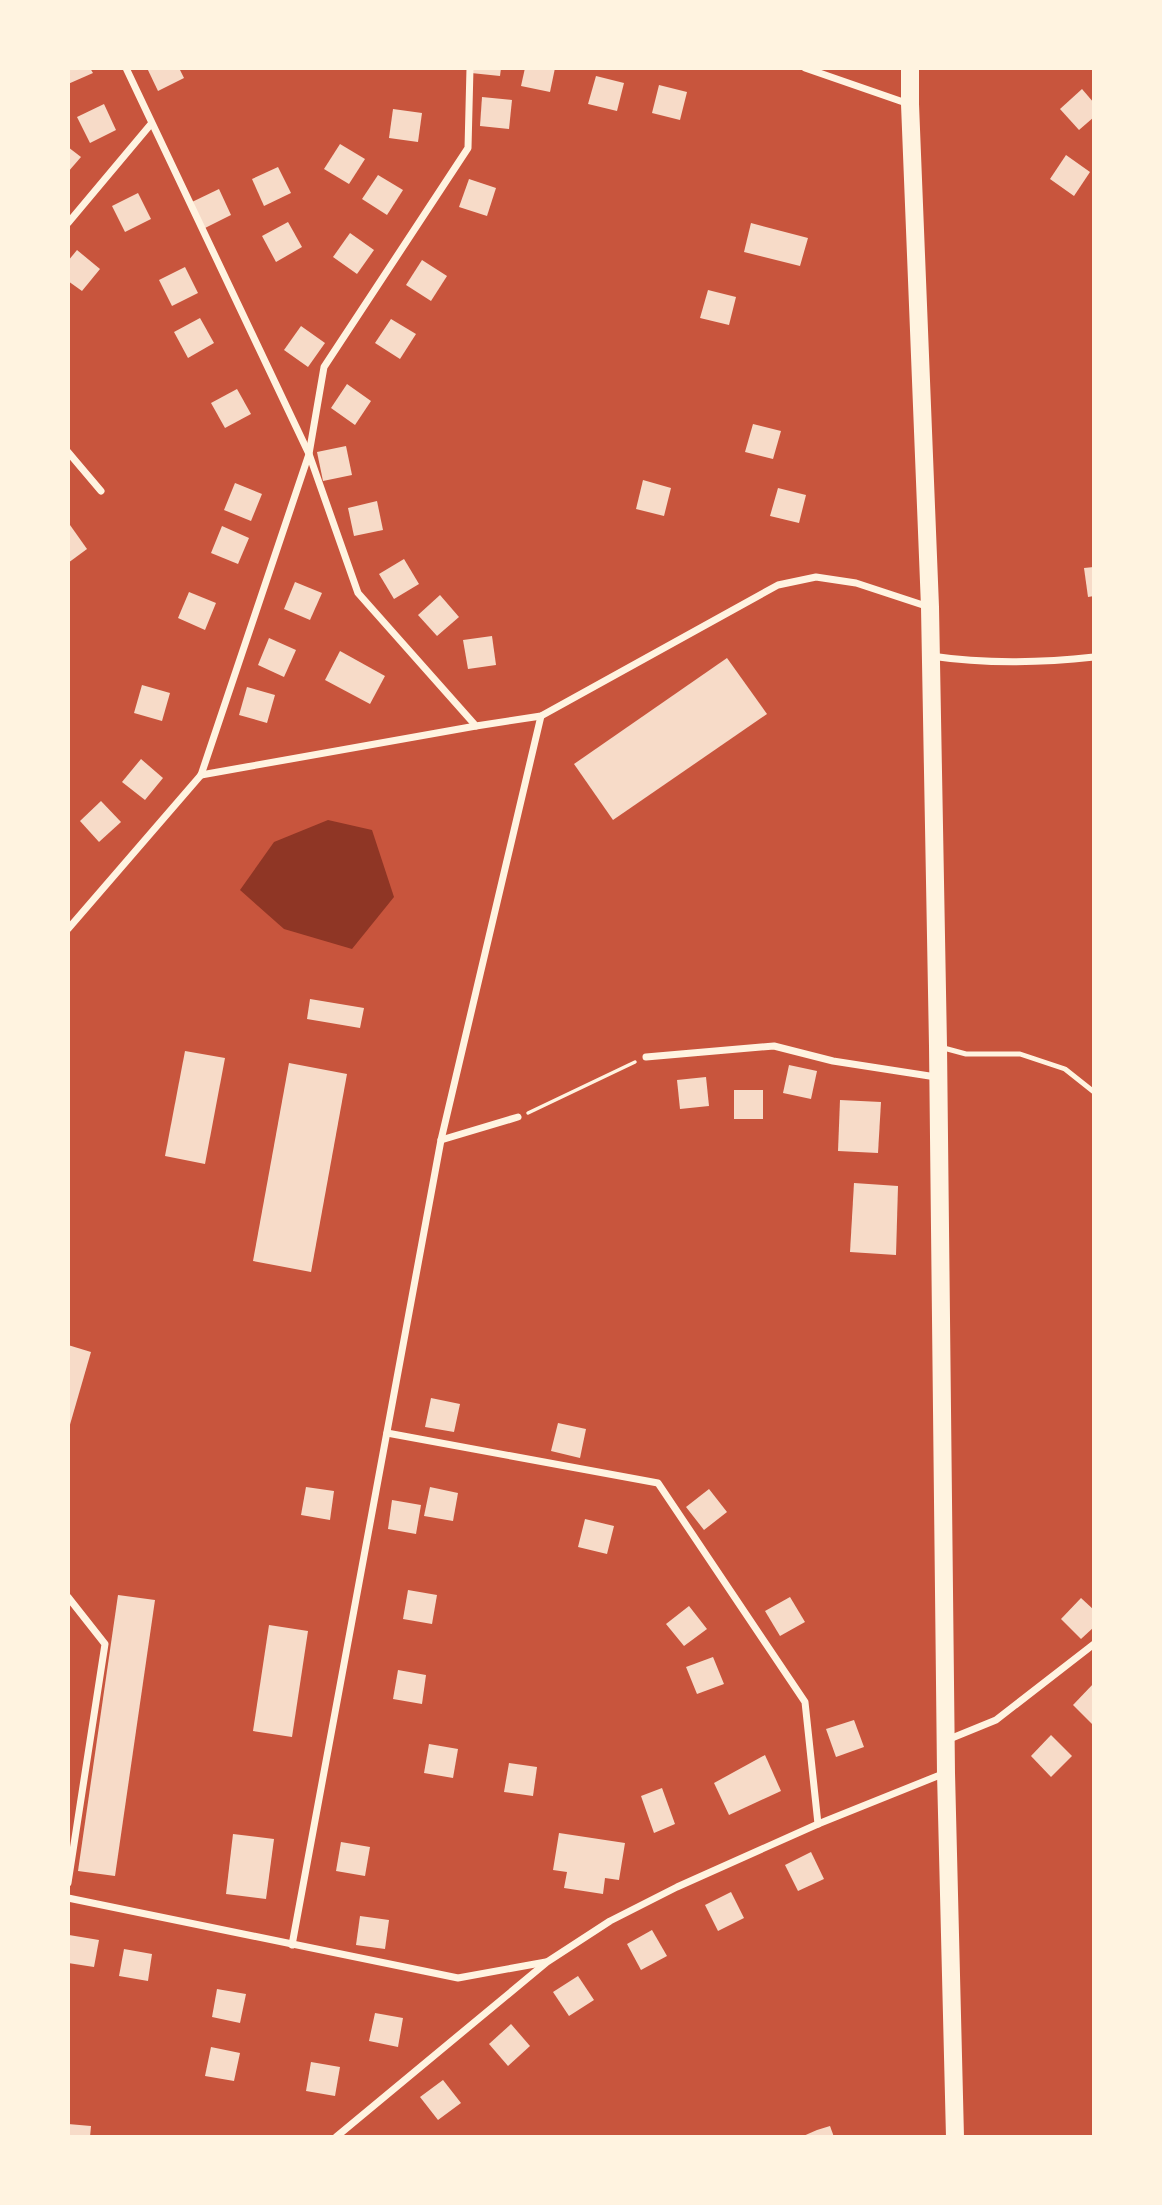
<svg xmlns="http://www.w3.org/2000/svg" width="1162" height="2205" font-family="Merriweather,serif">
<style>
.water{fill:#8f3625}
.building{fill:#f7dbc8}
.lines{fill:none;stroke-linecap:round;stroke-linejoin:round}
.path{stroke:#fff3e0;stroke-width:3.5}
.service{stroke:#fff3e0;stroke-width:5}
.minor{stroke:#fff3e0;stroke-width:7}
.trunk{stroke:#fff3e0;stroke-width:18}
</style>
<rect width="100%" height="100%" fill="#c8553d"/>
<path class="water" d="M328,820l44,10 22,67 -42,52 -68,-20 -44,-39 34,-48z"/>
<g class="building">
<path d="M68,68h22l3,5 -25,11z"/>
<path d="M147,68h32l5,10 -26,13z"/>
<path d="M471,68h30l-1,8 -29,-3z"/>
<path d="M525,68h30l-5,24 -29,-6z"/>
<path d="M596,76l28,7 -7,28 -29,-7z"/>
<path d="M659,85l28,7 -7,28 -28,-7z"/>
<path d="M1082,89l12,14v14l-15,13 -19,-21z"/>
<path d="M482,97l30,3 -3,29 -29,-3z"/>
<path d="M104,104l12,26 -26,13 -13,-26z"/>
<path d="M393,109l29,4 -4,29 -29,-4z"/>
<path d="M340,144l25,15 -16,25 -25,-15z"/>
<path d="M68,147l13,10 -13,15z"/>
<path d="M1066,155l24,17 -16,24 -24,-17z"/>
<path d="M278,167l13,26 -27,13 -12,-27z"/>
<path d="M378,175l25,15 -16,25 -25,-16z"/>
<path d="M469,179l27,9 -9,28 -28,-9z"/>
<path d="M219,189l12,26 -26,13 -13,-26z"/>
<path d="M138,193l13,26 -26,13 -13,-26z"/>
<path d="M288,222l14,25 -26,15 -14,-26z"/>
<path d="M751,223l57,15 -8,28 -56,-14z"/>
<path d="M350,233l24,17 -17,24 -24,-17z"/>
<path d="M77,250l23,19 -18,22 -14,-10v-20z"/>
<path d="M422,260l25,16 -16,25 -25,-16z"/>
<path d="M185,267l13,26 -26,13 -13,-26z"/>
<path d="M708,290l28,7 -7,28 -29,-7z"/>
<path d="M200,318l14,25 -26,15 -14,-26z"/>
<path d="M391,319l25,15 -16,25 -25,-16z"/>
<path d="M301,326l24,17 -17,24 -24,-17z"/>
<path d="M347,384l24,17 -16,24 -24,-17z"/>
<path d="M237,389l14,25 -26,14 -14,-25z"/>
<path d="M753,424l28,7 -8,28 -28,-7z"/>
<path d="M346,446l6,29 -29,6 -6,-29z"/>
<path d="M643,480l28,8 -7,28 -28,-7z"/>
<path d="M235,483l27,11 -11,27 -27,-11z"/>
<path d="M778,488l28,7 -7,28 -29,-7z"/>
<path d="M377,501l6,29 -29,6 -6,-28z"/>
<path d="M70,525l17,24 -19,14v-37z"/>
<path d="M222,526l27,12 -11,26 -27,-11z"/>
<path d="M404,559l15,25 -25,15 -15,-25z"/>
<path d="M1094,567v29l-6,1 -4,-29z"/>
<path d="M295,582l27,11 -12,27 -26,-11z"/>
<path d="M189,592l27,11 -11,27 -27,-12z"/>
<path d="M440,595l19,22 -22,19 -19,-21z"/>
<path d="M492,636l4,29 -28,4 -5,-29z"/>
<path d="M269,638l27,12 -12,27 -26,-12z"/>
<path d="M340,651l45,25 -15,28 -45,-24z"/>
<path d="M727,658l40,56 -154,106 -39,-56z"/>
<path d="M142,685l28,8 -8,28 -28,-8z"/>
<path d="M247,687l28,8 -8,28 -28,-8z"/>
<path d="M141,759l22,19 -18,22 -23,-18z"/>
<path d="M101,801l20,21 -22,20 -19,-21z"/>
<path d="M310,999l54,9 -4,20 -53,-9z"/>
<path d="M185,1051l40,7 -20,106 -40,-8z"/>
<path d="M289,1063l58,11 -36,198 -58,-11z"/>
<path d="M789,1065l28,6 -6,28 -28,-6z"/>
<path d="M706,1077l3,29 -29,3 -3,-29z"/>
<rect x="734" y="1090" width="29" height="29"/>
<path d="M840,1100l41,2 -3,51 -40,-2z"/>
<path d="M854,1183l44,3 -2,69 -46,-3z"/>
<path d="M68,1345l23,7 -22,76 -1,-1z"/>
<path d="M431,1398l29,6 -6,28 -29,-5z"/>
<path d="M558,1423l28,6 -6,29 -29,-7z"/>
<path d="M306,1487l28,4 -4,29 -29,-5z"/>
<path d="M430,1487l28,6 -5,28 -29,-5z"/>
<path d="M709,1489l18,23 -23,18 -18,-23z"/>
<path d="M392,1500l29,5 -5,29 -28,-5z"/>
<path d="M585,1519l29,7 -7,28 -29,-7z"/>
<path d="M408,1590l29,5 -5,29 -29,-5z"/>
<path d="M118,1595l37,5 -40,276 -37,-5z"/>
<path d="M790,1597l15,25 -25,14 -15,-25z"/>
<path d="M1081,1598l13,12v17l-13,12 -20,-20z"/>
<path d="M689,1606l18,23 -23,17 -18,-22z"/>
<path d="M269,1625l39,6 -16,106 -39,-6z"/>
<path d="M713,1657l11,27 -27,10 -11,-27z"/>
<path d="M398,1670l28,5 -4,29 -29,-5z"/>
<path d="M1094,1683v43l-21,-21z"/>
<path d="M854,1720l10,27 -28,10 -10,-28z"/>
<path d="M1051,1735l21,21 -21,21 -20,-21z"/>
<path d="M429,1744l29,5 -5,29 -29,-5z"/>
<path d="M765,1755l16,36 -52,24 -15,-32z"/>
<path d="M509,1763l28,4 -4,29 -29,-4z"/>
<path d="M662,1788l13,36 -21,9 -13,-37z"/>
<path d="M559,1833l66,10 -6,37 -14,-2 -2,16 -39,-6 3,-16 -14,-2z"/>
<path d="M233,1834l41,5 -8,60 -40,-5z"/>
<path d="M341,1842l29,5 -5,29 -29,-5z"/>
<path d="M811,1852l13,27 -26,12 -13,-26z"/>
<path d="M731,1892l13,26 -26,13 -13,-26z"/>
<path d="M360,1916l29,4 -4,29 -29,-4z"/>
<path d="M652,1930l15,26 -26,14 -14,-26z"/>
<path d="M69,1935l30,5 -5,27 -26,-4z"/>
<path d="M124,1949l28,5 -4,27 -29,-5z"/>
<path d="M578,1976l16,24 -25,16 -16,-24z"/>
<path d="M217,1989l29,5 -6,29 -28,-6z"/>
<path d="M375,2013l28,5 -5,29 -29,-6z"/>
<path d="M511,2024l19,22 -22,20 -19,-22z"/>
<path d="M211,2047l29,6 -6,28 -29,-5z"/>
<path d="M311,2062l29,5 -5,29 -29,-5z"/>
<path d="M443,2080l18,23 -23,17 -18,-23z"/>
<path d="M68,2124l23,2 -1,11h-22z"/>
<path d="M830,2126l4,11h-33l16,-7z"/>
</g>
<g class="lines">
<path class="path" d="M528,1113l107,-51"/>
<path class="service" d="M940,1047l26,7h54l45,15 29,23"/>
<g class="minor">
<path d="M126,68l183,386 49,139 118,133 65,-10 237,-131 38,-8 40,6 73,24"/>
<path d="M805,68l104,36"/>
<path d="M68,223l83,-99"/>
<path d="M68,452l33,39"/>
<path d="M931,656c54,8 109,7 163,1"/>
<path d="M201,775l275,-49"/>
<path d="M68,929l133,-154 108,-321 15,-87 144,-219 2,-80"/>
<path d="M646,1057l128,-11 59,15 103,16"/>
<path d="M441,1140l77,-23"/>
<path d="M387,1433l271,50 147,219 13,122"/>
<path d="M68,1597l37,47 -37,239"/>
<path d="M947,1740l49,-20 98,-76"/>
<path d="M68,1898l390,80 88,-16"/>
<path d="M292,1945l149,-805 100,-424"/>
<path d="M336,2137l211,-175 63,-41 67,-34 141,-63 127,-51"/>
</g>
<path class="trunk" d="M910,68v36l20,503 8,439 8,727 9,364"/>
</g>
<rect width="1162" height="2205" fill="none" stroke="#fff3e0" stroke-width="140"/>
</svg>
